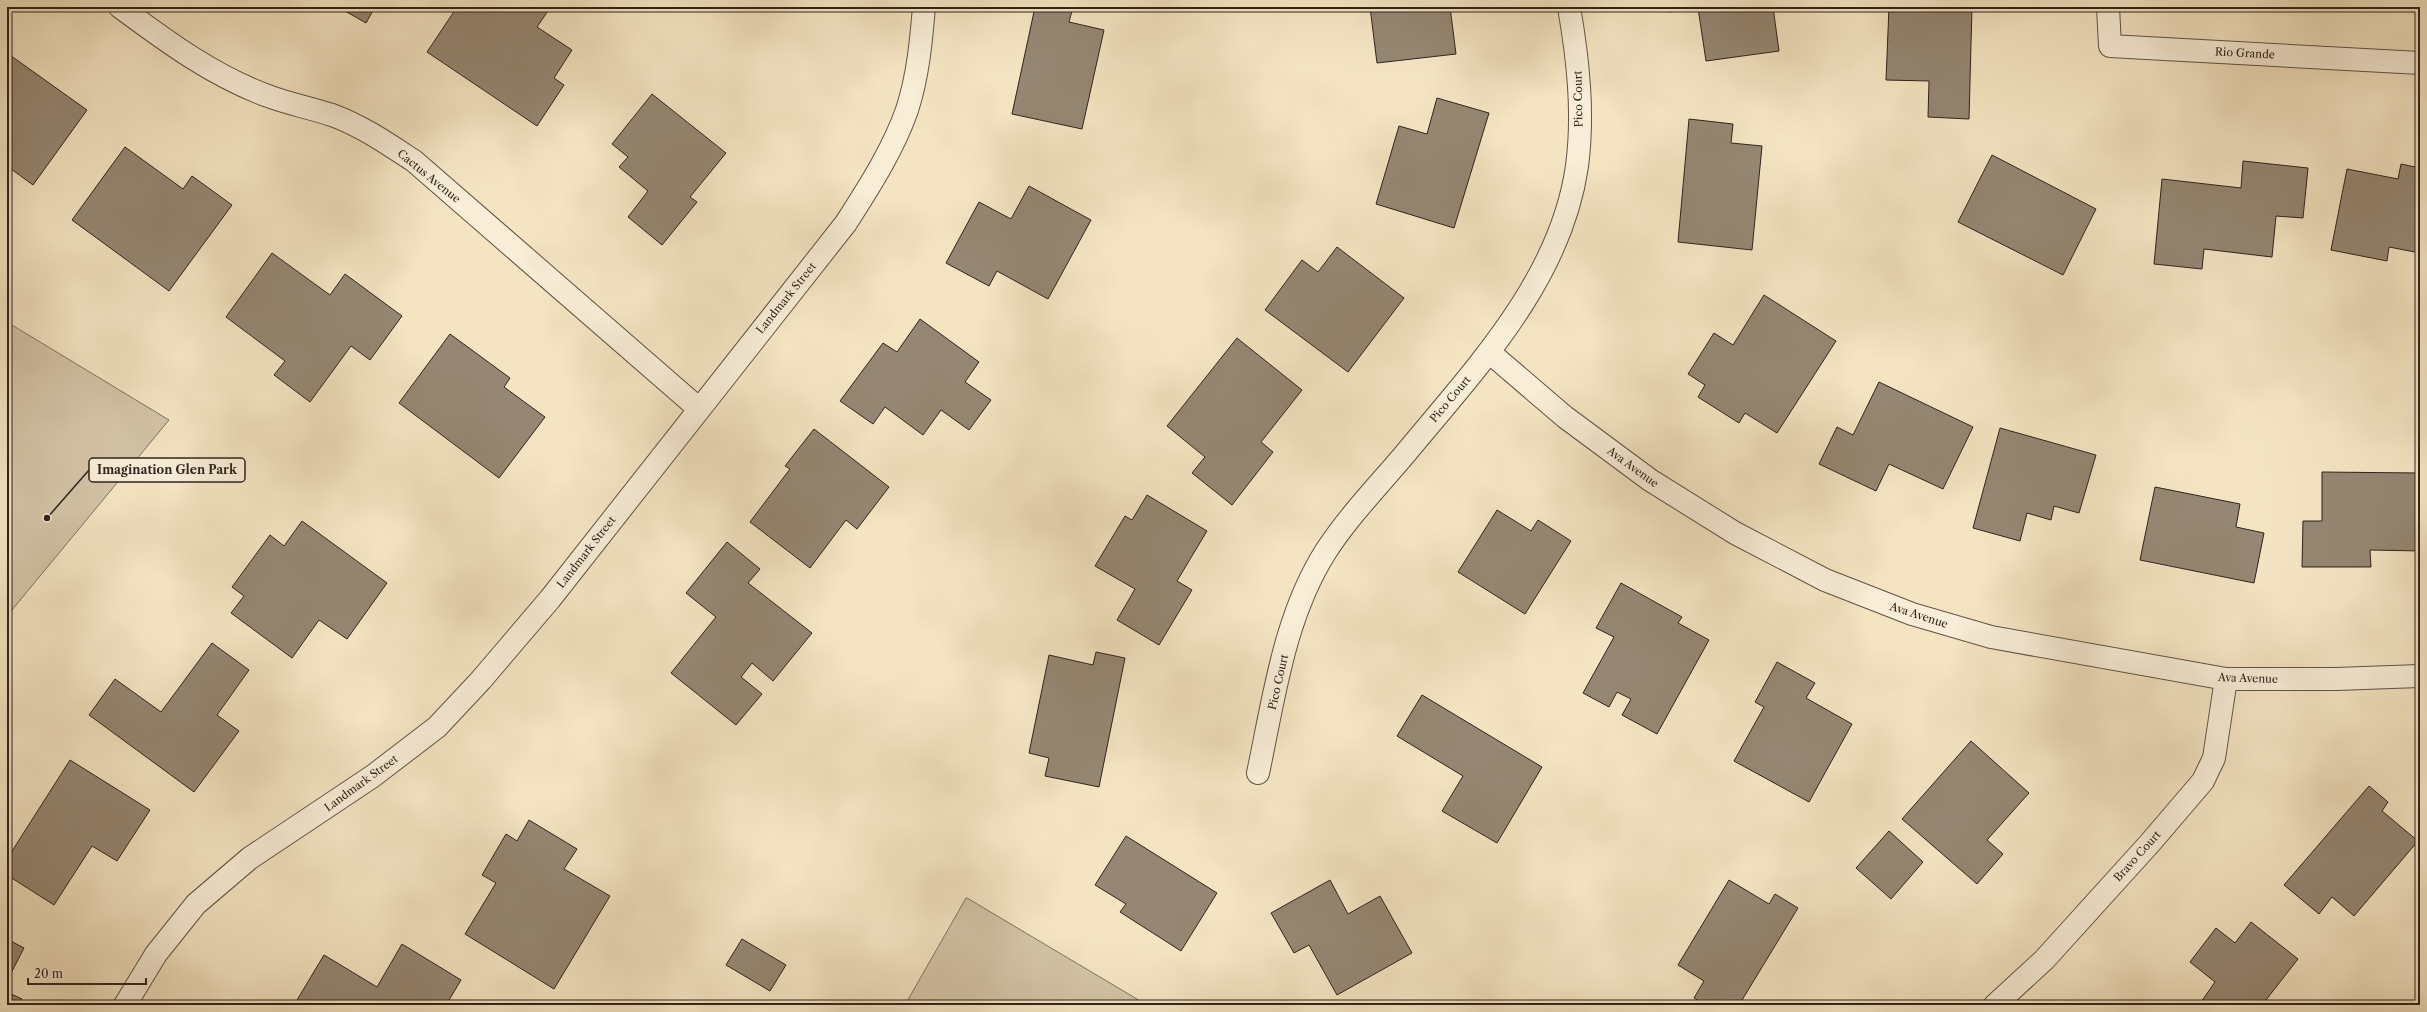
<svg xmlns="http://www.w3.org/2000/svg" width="2427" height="1012" font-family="'Libre Caslon Text',serif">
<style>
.green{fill:#d3c3a6;stroke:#817362}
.building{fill:#958773;stroke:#2f231d}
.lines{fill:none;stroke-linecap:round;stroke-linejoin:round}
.street-casing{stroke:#605346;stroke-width:24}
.street{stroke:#f8edd7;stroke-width:22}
.labels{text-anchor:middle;stroke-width:3.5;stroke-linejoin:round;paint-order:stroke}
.street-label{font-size:11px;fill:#2f231d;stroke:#f8edd7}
.leader{fill:none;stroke:#2f231d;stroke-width:1.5}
.callout-dot{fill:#2f231d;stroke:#f8edd7;stroke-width:1.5}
.callout{fill:#f8edd7;stroke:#2f231d;stroke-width:1.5}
.callout-label{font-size:12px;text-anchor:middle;font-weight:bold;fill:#2f231d}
</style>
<rect width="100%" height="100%" fill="#f4e4c2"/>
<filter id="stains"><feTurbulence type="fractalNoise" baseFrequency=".005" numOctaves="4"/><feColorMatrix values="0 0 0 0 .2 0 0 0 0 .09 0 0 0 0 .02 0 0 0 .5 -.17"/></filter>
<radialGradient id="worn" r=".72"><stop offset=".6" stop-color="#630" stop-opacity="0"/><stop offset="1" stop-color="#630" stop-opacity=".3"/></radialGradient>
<g class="green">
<path d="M7,322l162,98 -162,196z"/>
<path d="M966,898h1l180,107h-242z"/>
</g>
<g class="building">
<path d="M338,7h37l-9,16z"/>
<path d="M457,7l93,1 -13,19 35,23 -18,28 10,7 -27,41 -110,-74z"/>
<path d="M1035,7h38l-4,15 35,8 -22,99 -70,-15z"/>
<path d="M1370,7h80l6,47 -79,9z"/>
<path d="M1668,7h105l6,44 -73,10 -8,-53 -29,4z"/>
<path d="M1889,7h83l-3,112 -41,-2 1,-36 -43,-1z"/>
<path d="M7,53l80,57 -54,75 -26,-19z"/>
<path d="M652,94l74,59 -36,44 7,5 -35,43 -34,-28 20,-26 -29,-24 9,-10 -16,-13z"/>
<path d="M1437,98l52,15 -35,115 -78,-24 23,-78 28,8z"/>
<path d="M1689,119l44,5 -2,19 31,3 -10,104 -74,-8z"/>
<path d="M125,147l58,42 9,-13 40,29 -63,86 -97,-71z"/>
<path d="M1992,155l104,54 -33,66 -105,-53z"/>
<path d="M2243,161l65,7 -5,50 -27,-2 -4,41 -68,-8 -2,20 -48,-5 8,-85 79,9z"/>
<path d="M2401,164l19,4v85l-31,-6 -2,14 -56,-11 16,-81 51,10z"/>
<path d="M1029,186l62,34 -43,79 -51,-28 -8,15 -43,-23 33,-61 32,17z"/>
<path d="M1337,247l67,51 -56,74 -83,-62 37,-50 16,12z"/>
<path d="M272,253l58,42 15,-21 57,42 -32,44 -19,-14 -41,56 -36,-27 11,-14 -59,-44z"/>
<path d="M1764,295l72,46 -59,92 -32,-20 -6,10 -41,-26 7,-12 -17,-11 26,-41 19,12z"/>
<path d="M920,319l59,43 -14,20 26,18 -22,30 -28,-20 -18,25 -38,-28 -12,17 -33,-23 43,-58 14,9z"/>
<path d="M450,334l60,44 -6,9 41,30 -46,61 -100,-75z"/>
<path d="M1237,338l65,52 -41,52 12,10 -41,53 -40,-32 13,-16 -38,-31z"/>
<path d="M1879,382l94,45 -30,62 -54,-25 -13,27 -57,-27 18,-37 16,8z"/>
<path d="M2000,428l96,27 -17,58 -25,-7 -3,14 -24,-7 -7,28 -47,-13z"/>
<path d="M814,429l75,58 -32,42 -11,-9 -36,48 -60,-46 40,-53 -5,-3z"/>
<path d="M2322,472l98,1v78l-50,-1 1,17h-69l1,-46h19z"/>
<path d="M2155,487l85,17 -4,23 28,6 -10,50 -114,-23z"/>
<path d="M1147,495l60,36 -30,50 15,9 -33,55 -42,-25 18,-31 -40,-23 30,-50 7,4z"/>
<path d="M1497,510l34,21 7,-11 33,21 -46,73 -67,-42z"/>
<path d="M302,521l85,62 -40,56 -28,-19 -27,38 -61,-45 13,-17 -12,-9 38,-52 14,11z"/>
<path d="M727,542l33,27 -12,14 64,50 -39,48 -21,-18 -11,14 21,17 -26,31 -65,-52 45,-56 -30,-24z"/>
<path d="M1621,583l61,34 -4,6 31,17 -52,94 -35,-19 9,-16 -14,-7 -8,15 -26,-14 31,-56 -18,-9z"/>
<path d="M212,643l37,27 -32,45 22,16 -45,61 -105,-77 26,-36 46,33z"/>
<path d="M1096,652l29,6 -26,129 -54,-11 4,-18 -20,-5 20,-98 44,10z"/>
<path d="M1777,662l38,21 -9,15 46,26 -43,78 -75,-41 30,-54 -9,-5z"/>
<path d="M1422,695l120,72 -45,76 -55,-32 21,-35 -66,-40z"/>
<path d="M1971,741l58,52 -42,47 16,14 -26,30 -75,-65z"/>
<path d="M70,760l80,50 -33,51 -25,-15 -38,59 -47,-30v-16z"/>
<path d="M2369,786l19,16 -6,9 36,30 -64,75 -22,-19 -13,17 -35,-29z"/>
<path d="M529,820l48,29 -13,20 46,27 -56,93 -89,-55 31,-51 -14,-8 24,-41 11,7z"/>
<path d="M1889,831l34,31 -32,37 -35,-31z"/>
<path d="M1126,836l91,57 -36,58 -61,-39 6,-8 -31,-19z"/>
<path d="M1330,880l18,34 32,-18 32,57 -75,42 -28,-50 -15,8 -23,-40z"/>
<path d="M1729,880l40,24 6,-10 23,14 -59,97h-33l-12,-7 10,-17 -26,-16z"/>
<path d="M2251,922l47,37 -36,46h-63l16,-23 -25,-20 26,-34 19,15z"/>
<path d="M7,939l17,9 -17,33z"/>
<path d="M742,939l44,26 -16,26 -44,-26z"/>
<path d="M402,944l59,36 -15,25h-141l-8,-5 27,-45 53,32z"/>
<path d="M7,992l15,7 -3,6h-12z"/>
</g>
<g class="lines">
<defs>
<g id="street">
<path d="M120,7c46,34 93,69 148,89 21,8 43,12 64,19 30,11 56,29 82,46l284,247"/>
<path d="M2108,7l2,39 310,17"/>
<path d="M1489,352l76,65 85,63 85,53 90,47 87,34 79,23 235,42h110l84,-3"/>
<path d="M1258,773c16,-75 26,-156 68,-222 22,-34 52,-65 79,-97 70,-85 156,-174 172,-288 7,-53 1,-107 -8,-159"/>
<path d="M125,1005l31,-51 40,-50 54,-46 123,-82 64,-49 44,-47 69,-81 296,-376c23,-36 47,-73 61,-113 11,-34 14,-68 17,-103"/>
<path d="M1995,1005l49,-45 106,-117 53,-62 11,-23 12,-79"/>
</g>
</defs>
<use href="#street" class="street-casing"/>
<use href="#street" class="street"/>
</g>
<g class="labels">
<g class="street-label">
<text transform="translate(2245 53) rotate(3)" y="4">Rio Grande</text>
<text transform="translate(1578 99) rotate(-91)" y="4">Pico Court</text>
<text transform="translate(429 176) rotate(39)" y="4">Cactus Avenue</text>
<text transform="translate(786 298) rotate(-51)" y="4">Landmark Street</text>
<text transform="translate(1450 399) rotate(-50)" y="4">Pico Court</text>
<text transform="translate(1633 467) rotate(36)" y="4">Ava Avenue</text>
<text transform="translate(586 552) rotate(-52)" y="4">Landmark Street</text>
<text transform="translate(1919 615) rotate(18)" y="4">Ava Avenue</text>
<text transform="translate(2248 678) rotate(2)" y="4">Ava Avenue</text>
<text transform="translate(1278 682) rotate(-77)" y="4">Pico Court</text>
<text transform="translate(361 783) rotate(-36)" y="4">Landmark Street</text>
<text transform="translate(2137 856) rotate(-48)" y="4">Bravo Court</text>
</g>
</g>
<path class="leader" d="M47 518L89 470"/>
<circle class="callout-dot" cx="47" cy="518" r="4"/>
<rect class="callout" x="89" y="458" width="156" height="24" rx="4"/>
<g class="callout-label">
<text x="167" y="474">Imagination Glen Park</text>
</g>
<rect width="2427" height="1012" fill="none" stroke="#f4e4c2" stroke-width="24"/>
<rect x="8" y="8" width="2411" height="996" fill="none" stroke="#2f231d" stroke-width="2"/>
<rect x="12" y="12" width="2403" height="988" fill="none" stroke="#2f231d"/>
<path d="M28 978v6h118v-6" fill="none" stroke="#2f231d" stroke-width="2"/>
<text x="34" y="978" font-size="12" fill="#2f231d" stroke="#f8edd7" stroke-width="3" paint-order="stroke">20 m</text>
<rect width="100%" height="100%" filter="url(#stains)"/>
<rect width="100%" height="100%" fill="url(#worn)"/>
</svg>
